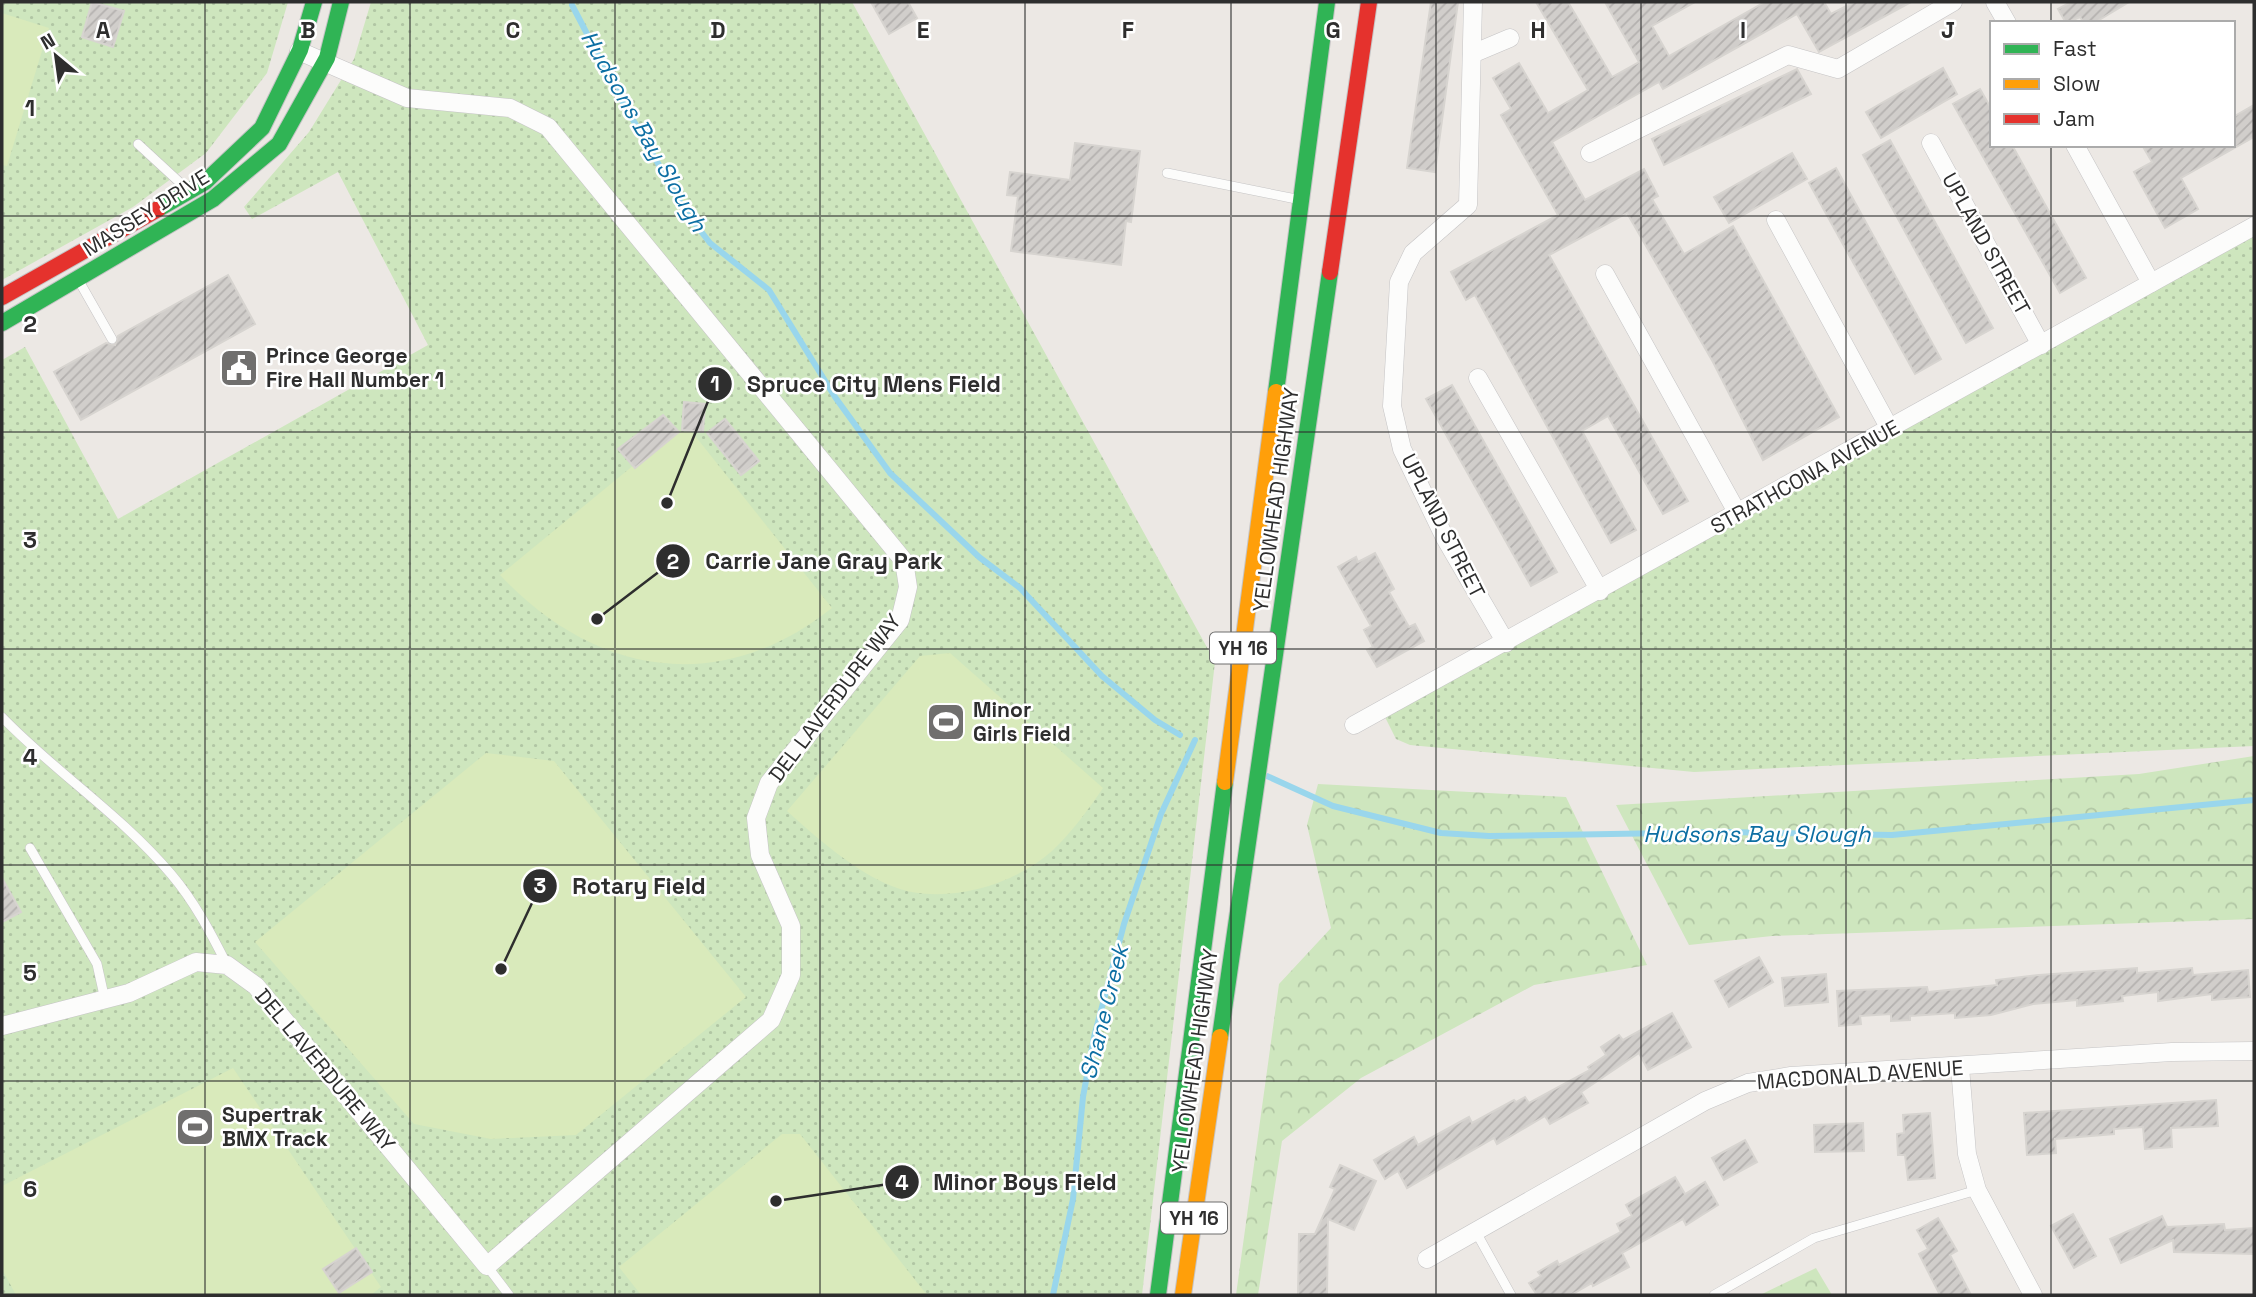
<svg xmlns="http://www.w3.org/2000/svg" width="2256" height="1297" font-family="'Space Grotesk',sans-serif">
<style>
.forest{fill:url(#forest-crowns)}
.park{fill:url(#park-dots)}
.pitch{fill:#d9eabb}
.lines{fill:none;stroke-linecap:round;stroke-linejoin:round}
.stream{stroke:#99d6ec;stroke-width:6}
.building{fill:url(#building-hatch);stroke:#d7d4d0;stroke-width:2}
.lane-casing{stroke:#c5c4c5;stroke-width:10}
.street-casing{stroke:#c5c4c5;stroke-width:19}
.fast-casing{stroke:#c5c4c5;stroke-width:18}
.slow-casing{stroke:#c5c4c5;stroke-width:18}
.jam-casing{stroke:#c5c4c5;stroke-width:18}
.lane{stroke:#fcfcfb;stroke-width:9}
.street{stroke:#fcfcfb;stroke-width:18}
.fast{stroke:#30b455;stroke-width:16}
.slow{stroke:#ff9f0a;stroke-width:16}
.jam{stroke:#e5322d;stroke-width:16}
.grid{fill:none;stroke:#2e2e2e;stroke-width:2;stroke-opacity:0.55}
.labels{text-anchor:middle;stroke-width:5;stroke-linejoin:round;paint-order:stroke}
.shield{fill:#fff;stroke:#6d6d6d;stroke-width:2}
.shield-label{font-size:19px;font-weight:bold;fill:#2e2e2e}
.street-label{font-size:21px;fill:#2e2e2e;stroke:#fff}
.poi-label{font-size:21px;font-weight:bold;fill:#2e2e2e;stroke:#fff;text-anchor:start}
.water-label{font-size:23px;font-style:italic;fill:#0d6fa3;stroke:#fff}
.grid-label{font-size:23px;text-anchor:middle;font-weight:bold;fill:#2e2e2e;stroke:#fff;stroke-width:5;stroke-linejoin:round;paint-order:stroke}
.leader{fill:none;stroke:#2e2e2e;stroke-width:2.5}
.callout-dot{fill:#2e2e2e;stroke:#fff;stroke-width:2.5}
.mark-label{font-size:21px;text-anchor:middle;font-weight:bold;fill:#fff}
.callout-label{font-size:23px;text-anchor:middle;font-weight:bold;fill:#2e2e2e;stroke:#fff;stroke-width:5;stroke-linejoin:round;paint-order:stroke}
</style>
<defs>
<pattern id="forest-crowns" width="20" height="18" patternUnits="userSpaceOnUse" patternTransform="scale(1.75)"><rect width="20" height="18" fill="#cee6be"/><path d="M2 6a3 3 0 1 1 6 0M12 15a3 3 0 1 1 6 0" fill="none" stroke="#b1c6a4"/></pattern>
<pattern id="park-dots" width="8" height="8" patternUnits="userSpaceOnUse" patternTransform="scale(1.75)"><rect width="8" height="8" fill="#cee6be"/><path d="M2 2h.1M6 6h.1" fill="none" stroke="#b1c6a4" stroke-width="1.8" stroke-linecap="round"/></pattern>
<pattern id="building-hatch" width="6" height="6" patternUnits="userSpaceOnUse" patternTransform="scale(1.75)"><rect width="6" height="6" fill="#d1cecb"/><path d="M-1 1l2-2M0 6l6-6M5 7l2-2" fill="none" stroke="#b4b1af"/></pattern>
</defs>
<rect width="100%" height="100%" fill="#ece8e4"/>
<g class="forest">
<path d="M2254,756v163l-482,17 -83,9 -73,-140 523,-31z"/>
<path d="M1318,784l248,13 81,168 -113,20 -173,93 -79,63 -24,154h-22l43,-311 52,-56 -24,-103z"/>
<path d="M1816,1268l16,27h-72z"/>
</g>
<g class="park">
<path d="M2,2h286l-21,71 -61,80 -73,54 -131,73z"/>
<path d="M371,2h481l363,660 -73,633h-1140v-935l23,-13 93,172 310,-174 -90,-173 -86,47 -8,-12 65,-75 45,-73z"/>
<path d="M2254,230v516l-560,26 -284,-27 -14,-6 -12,-24z"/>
</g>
<g class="pitch">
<path d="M2,13l47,15 -42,138 -5,-1z"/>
<path d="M674,432h18l140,176c-112,89 -237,68 -332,-33z"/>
<path d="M950,653l153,135c-15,22 -31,44 -51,63 -37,33 -96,51 -145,40 -42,-10 -89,-52 -120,-80l133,-155z"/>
<path d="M486,753l68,8 192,236 -170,138 -85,4 -77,-15 -159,-182z"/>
<path d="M233,1068l148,219 -10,8h-355l-14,-26v-83z"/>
<path d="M782,1134h18l127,161h-286l-22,-28z"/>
</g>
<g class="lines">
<g class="stream">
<path d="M572,5l49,94 65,113 24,31 59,47 66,107 55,76 89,84 41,31 82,88 53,44 25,15"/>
<path d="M1267,776l66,30 108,27 48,3 238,-4 165,3 362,-35"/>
<path d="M1053,1295l20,-96 10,-102 11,-60 30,-113 37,-110 34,-74"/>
</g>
</g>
<g class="building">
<path d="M92,2l32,9 -11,36 -31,-10z"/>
<path d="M871,2h37l9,16 -28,16z"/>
<path d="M1431,2h27l-23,170 -28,-4z"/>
<path d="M1536,2h32l44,75 27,-15 -34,-60h90l-43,24 17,30 96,-54h59l7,12 23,-12h57l-92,50 -22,-38 -134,75 -4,-7 -107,60 33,58 59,-31 14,27 -6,3 32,55 49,-28 106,191 -76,43 -50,-98 -86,-149 -78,42 139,246 -25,13 -55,-98 -26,15 54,99 -25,13 -136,-248 -9,5 -15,-28 107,-57 -57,-100 10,-6 -18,-31 26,-15 29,50 40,-23z"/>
<path d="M2071,2h58l-35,21h-10l-4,-6 -14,6 -8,-14z"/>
<path d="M1943,68l14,26 -76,44 -15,-26z"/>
<path d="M1797,69l14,25 -147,71 -12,-26z"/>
<path d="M1980,89l12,21v35h20l74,133 -26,15 -107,-189z"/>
<path d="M2254,105v32l-73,41 17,31 -33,19 -31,-56 18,-10 -10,-17h91v-28z"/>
<path d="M1890,140l103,188 -27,15 -103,-188z"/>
<path d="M1075,143l65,8 -9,71 -5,-1 -5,44 -110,-14 7,-55 -11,-1 3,-23 60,8z"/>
<path d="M1792,153l15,26 -78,44 -15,-26z"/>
<path d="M1836,168l105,191 -26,15 -106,-191z"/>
<path d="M228,275l27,49 -174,96 -27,-48 52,-29 9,2 3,-9z"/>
<path d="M1452,385l105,187 -26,14 -105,-187z"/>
<path d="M684,402l21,2 -2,28 -21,-2z"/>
<path d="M663,415l16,17 -44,36 -17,-19z"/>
<path d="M725,419l34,42 -18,14 -34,-42z"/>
<path d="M1375,553l19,36 -5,3 20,35 6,-3 9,17 -47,26 -10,-17 6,-3 -9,-17 7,-4 -33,-59 18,-10 2,5z"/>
<path d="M2,878l19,34 -19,10z"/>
<path d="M1759,957l14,25 -44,25 -14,-26z"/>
<path d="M2137,968v5l55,-5 1,7 55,-5 2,27 -38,3v-6l-54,7v-9l-36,4 1,5 -46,5v-6l-44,4 -42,11 -36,3v-5l-45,3v4l-19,1v-7l-31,2 1,8 -22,2 -2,-35 90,-4 1,5 69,-7 -1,-5 43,-5z"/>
<path d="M1826,974l2,28 -43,4 -3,-28z"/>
<path d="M1672,1013l19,34 -43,23 -9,-17 -58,39 7,11 -38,21 -5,-8 -48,28 -3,-6 -87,50 -9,-17 -13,8 -11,-19 40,-23 4,8 51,-28 3,6 42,-23 2,2 9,-5 4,6 61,-33 -2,-3 18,-12 -5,-8 18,-12 4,5z"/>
<path d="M2216,1100l2,26 -47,2 1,19 -27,2 -2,-22 -29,2v5l-59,5 1,14 -29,2 -3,-42z"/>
<path d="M1930,1113l5,65 -27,2 -3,-25h-7l-1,-21 7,-1 -1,-18z"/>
<path d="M1863,1123l1,28 -49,1 -1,-27z"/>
<path d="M1745,1140l12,22 -33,18 -12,-22z"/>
<path d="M1340,1165l36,16 -22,49 -26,-11 -1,76h-29l1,-61h16l20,-45 -5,-2z"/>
<path d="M1675,1177l10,17 20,-12 13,23 -32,20 -3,-6 -61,34 7,14 -36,19 -1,-3 -21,12h-34l-8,-12 12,-7 -3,-4 19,-11 2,4 62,-33 -4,-8 15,-8 -6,-11z"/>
<path d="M2073,1214l23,42 -22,12 -23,-42z"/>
<path d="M2162,1216l5,11 57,-3 1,6 29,-2v26l-80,-2 -1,-12 -52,23 -11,-24z"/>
<path d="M1938,1218l19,33 -7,4 21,40h-31l-21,-41 9,-5 -11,-19z"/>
<path d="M356,1248l16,24 -33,21 -16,-24z"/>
</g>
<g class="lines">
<defs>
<g id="lane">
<path d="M138,144l51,47"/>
<path d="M1167,173l129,26"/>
<path d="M79,281l33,58"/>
<path d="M2,717c53,55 119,98 169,157 23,27 40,59 56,91"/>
<path d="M30,848l67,116 8,36"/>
<path d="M1476,1232l35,63"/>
<path d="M487,1266l22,29"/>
<path d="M1714,1295l100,-57 163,-48"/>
</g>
<g id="street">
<path d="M1473,2l-5,203 -55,48 -14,29 -7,124 10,43 43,89 61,105"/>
<path d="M1995,2l12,21"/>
<path d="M1472,54l38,-16"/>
<path d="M1931,143l110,202"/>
<path d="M2075,145l76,138"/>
<path d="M1590,153l198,-98 50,14 115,-67"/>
<path d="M1776,220l114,209"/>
<path d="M1605,274l133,240"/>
<path d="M1478,378l122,213"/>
<path d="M1354,725l900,-499"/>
<path d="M2,1026l127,-33 67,-31 31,3 29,21 231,280 284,-246 20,-45v-49l-31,-71 -4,-37 13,-35 131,-163 8,-33 -4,-26 -356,-434 -38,-19 -103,-10 -108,-47"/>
<path d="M1960,1067l7,87 10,36 56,105"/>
<path d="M1427,1259l278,-158 43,-18 43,-7 381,-24 82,-1"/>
</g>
<g id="fast">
<path d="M158,209l47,-27 57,-54 38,-78 14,-48"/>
<path d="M2,323l211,-124 66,-55 48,-86 14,-56"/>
<path d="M1276,392l51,-390"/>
<path d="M1220,1037l110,-765"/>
<path d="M1158,1295l67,-513"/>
</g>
<g id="slow">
<path d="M1225,782l51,-390"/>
<path d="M1183,1295l37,-258"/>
</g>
<g id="jam">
<path d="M1330,272l39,-270"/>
<path d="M2,297l156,-88"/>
</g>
</defs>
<use href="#lane" class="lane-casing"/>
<use href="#street" class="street-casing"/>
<use href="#fast" class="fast-casing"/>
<use href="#slow" class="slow-casing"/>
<use href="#jam" class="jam-casing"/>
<use href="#lane" class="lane"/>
<use href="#street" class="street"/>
<use href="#fast" class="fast"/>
<use href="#slow" class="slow"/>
<use href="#jam" class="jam"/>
</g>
<path class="grid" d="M205,2v1293M410,2v1293M615,2v1293M820,2v1293M1025,2v1293M1231,2v1293M1436,2v1293M1641,2v1293M1846,2v1293M2051,2v21M2051,145v1150M2,216h2252M2,432h2252M2,649h2252M2,865h2252M2,1081h2252"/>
<defs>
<symbol id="civic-square" viewBox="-11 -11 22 22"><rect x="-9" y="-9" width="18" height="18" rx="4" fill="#706f6e" stroke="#fff"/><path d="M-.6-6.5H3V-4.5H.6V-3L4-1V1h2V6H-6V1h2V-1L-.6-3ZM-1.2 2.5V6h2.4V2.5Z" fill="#fff"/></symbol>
<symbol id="stadium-square" viewBox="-11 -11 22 22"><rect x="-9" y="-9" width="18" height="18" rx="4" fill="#706f6e" stroke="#fff"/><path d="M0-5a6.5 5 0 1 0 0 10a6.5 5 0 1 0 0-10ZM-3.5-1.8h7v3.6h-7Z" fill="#fff"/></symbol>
</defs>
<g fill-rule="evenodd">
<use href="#civic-square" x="217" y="346" width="44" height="44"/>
<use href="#stadium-square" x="924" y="700" width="44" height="44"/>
<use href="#stadium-square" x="173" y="1105" width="44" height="44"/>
</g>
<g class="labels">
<g class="shield">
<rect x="1210" y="632.5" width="66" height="31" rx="5"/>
<rect x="1161" y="1202.5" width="66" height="31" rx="5"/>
</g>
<g class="shield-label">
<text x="1243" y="655">YH 16</text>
<text x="1194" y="1225">YH 16</text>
</g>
<g class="street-label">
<text transform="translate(146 213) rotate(-32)" y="7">MASSEY DRIVE</text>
<text transform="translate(1986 244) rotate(61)" y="7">UPLAND STREET</text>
<text transform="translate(1805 477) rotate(-29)" y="7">STRATHCONA AVENUE</text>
<text transform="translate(1276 500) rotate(-82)" y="7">YELLOWHEAD HIGHWAY</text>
<text transform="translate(1443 526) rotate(63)" y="7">UPLAND STREET</text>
<text transform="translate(835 698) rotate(-53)" y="7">DEL LAVERDURE WAY</text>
<text transform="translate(1195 1061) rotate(-82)" y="7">YELLOWHEAD HIGHWAY</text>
<text transform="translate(325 1070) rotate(50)" y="7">DEL LAVERDURE WAY</text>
<text transform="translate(1860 1075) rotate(-4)" y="7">MACDONALD AVENUE</text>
</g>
<g class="poi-label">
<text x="266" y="363">Prince George<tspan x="266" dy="24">Fire Hall Number 1</tspan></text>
<text x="973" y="717">Minor<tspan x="973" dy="24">Girls Field</tspan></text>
<text x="222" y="1122">Supertrak<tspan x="222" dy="24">BMX Track</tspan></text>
</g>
<g class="water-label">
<text transform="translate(644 131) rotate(60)" y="8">Hudsons Bay Slough</text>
<text x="1757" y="842">Hudsons Bay Slough</text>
<text transform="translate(1104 1012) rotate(-76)" y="8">Shane Creek</text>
</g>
</g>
<g class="grid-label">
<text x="103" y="38">A</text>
<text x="308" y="38">B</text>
<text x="513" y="38">C</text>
<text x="718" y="38">D</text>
<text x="923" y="38">E</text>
<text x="1128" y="38">F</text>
<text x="1333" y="38">G</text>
<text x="1538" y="38">H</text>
<text x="1743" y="38">I</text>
<text x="1948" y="38">J</text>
<text x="30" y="116">1</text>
<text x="30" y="332">2</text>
<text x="30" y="548">3</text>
<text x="30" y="765">4</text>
<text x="30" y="981">5</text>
<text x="30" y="1197">6</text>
</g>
<path class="leader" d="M667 503L715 384M597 619L673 561M501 969L540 886M776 1201L902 1182"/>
<g class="callout-dot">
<circle cx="667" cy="503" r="7"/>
<circle cx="597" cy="619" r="7"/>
<circle cx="501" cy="969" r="7"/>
<circle cx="776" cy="1201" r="7"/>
<circle cx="715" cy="384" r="18"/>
<circle cx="673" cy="561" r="18"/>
<circle cx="540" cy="886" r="18"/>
<circle cx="902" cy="1182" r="18"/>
</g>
<g class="mark-label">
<text x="715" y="391">1</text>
<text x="673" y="569">2</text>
<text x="540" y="893">3</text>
<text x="902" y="1190">4</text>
</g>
<g class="callout-label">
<text x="874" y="392">Spruce City Mens Field</text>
<text x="824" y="569">Carrie Jane Gray Park</text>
<text x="639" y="894">Rotary Field</text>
<text x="1025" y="1190">Minor Boys Field</text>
</g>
<rect width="2256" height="1297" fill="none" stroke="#2e2e2e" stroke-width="7"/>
<rect x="1990" y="21" width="245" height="126" fill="#ffffff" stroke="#ababab" stroke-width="2"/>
<rect x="2004" y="44" width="35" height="10" fill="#30b455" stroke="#ababab" stroke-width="2"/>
<text x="2053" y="56" font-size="21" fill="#2e2e2e">Fast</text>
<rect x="2004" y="79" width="35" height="10" fill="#ff9f0a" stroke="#ababab" stroke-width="2"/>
<text x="2053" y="91" font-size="21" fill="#2e2e2e">Slow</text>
<rect x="2004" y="114" width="35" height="10" fill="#e5322d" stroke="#ababab" stroke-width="2"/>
<text x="2053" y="126" font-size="21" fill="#2e2e2e">Jam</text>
<g transform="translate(56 56) rotate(331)" stroke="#ffffff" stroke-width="5" paint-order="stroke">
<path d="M0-5L12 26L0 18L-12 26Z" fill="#2e2e2e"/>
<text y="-10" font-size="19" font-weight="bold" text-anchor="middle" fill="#2e2e2e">N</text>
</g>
</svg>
